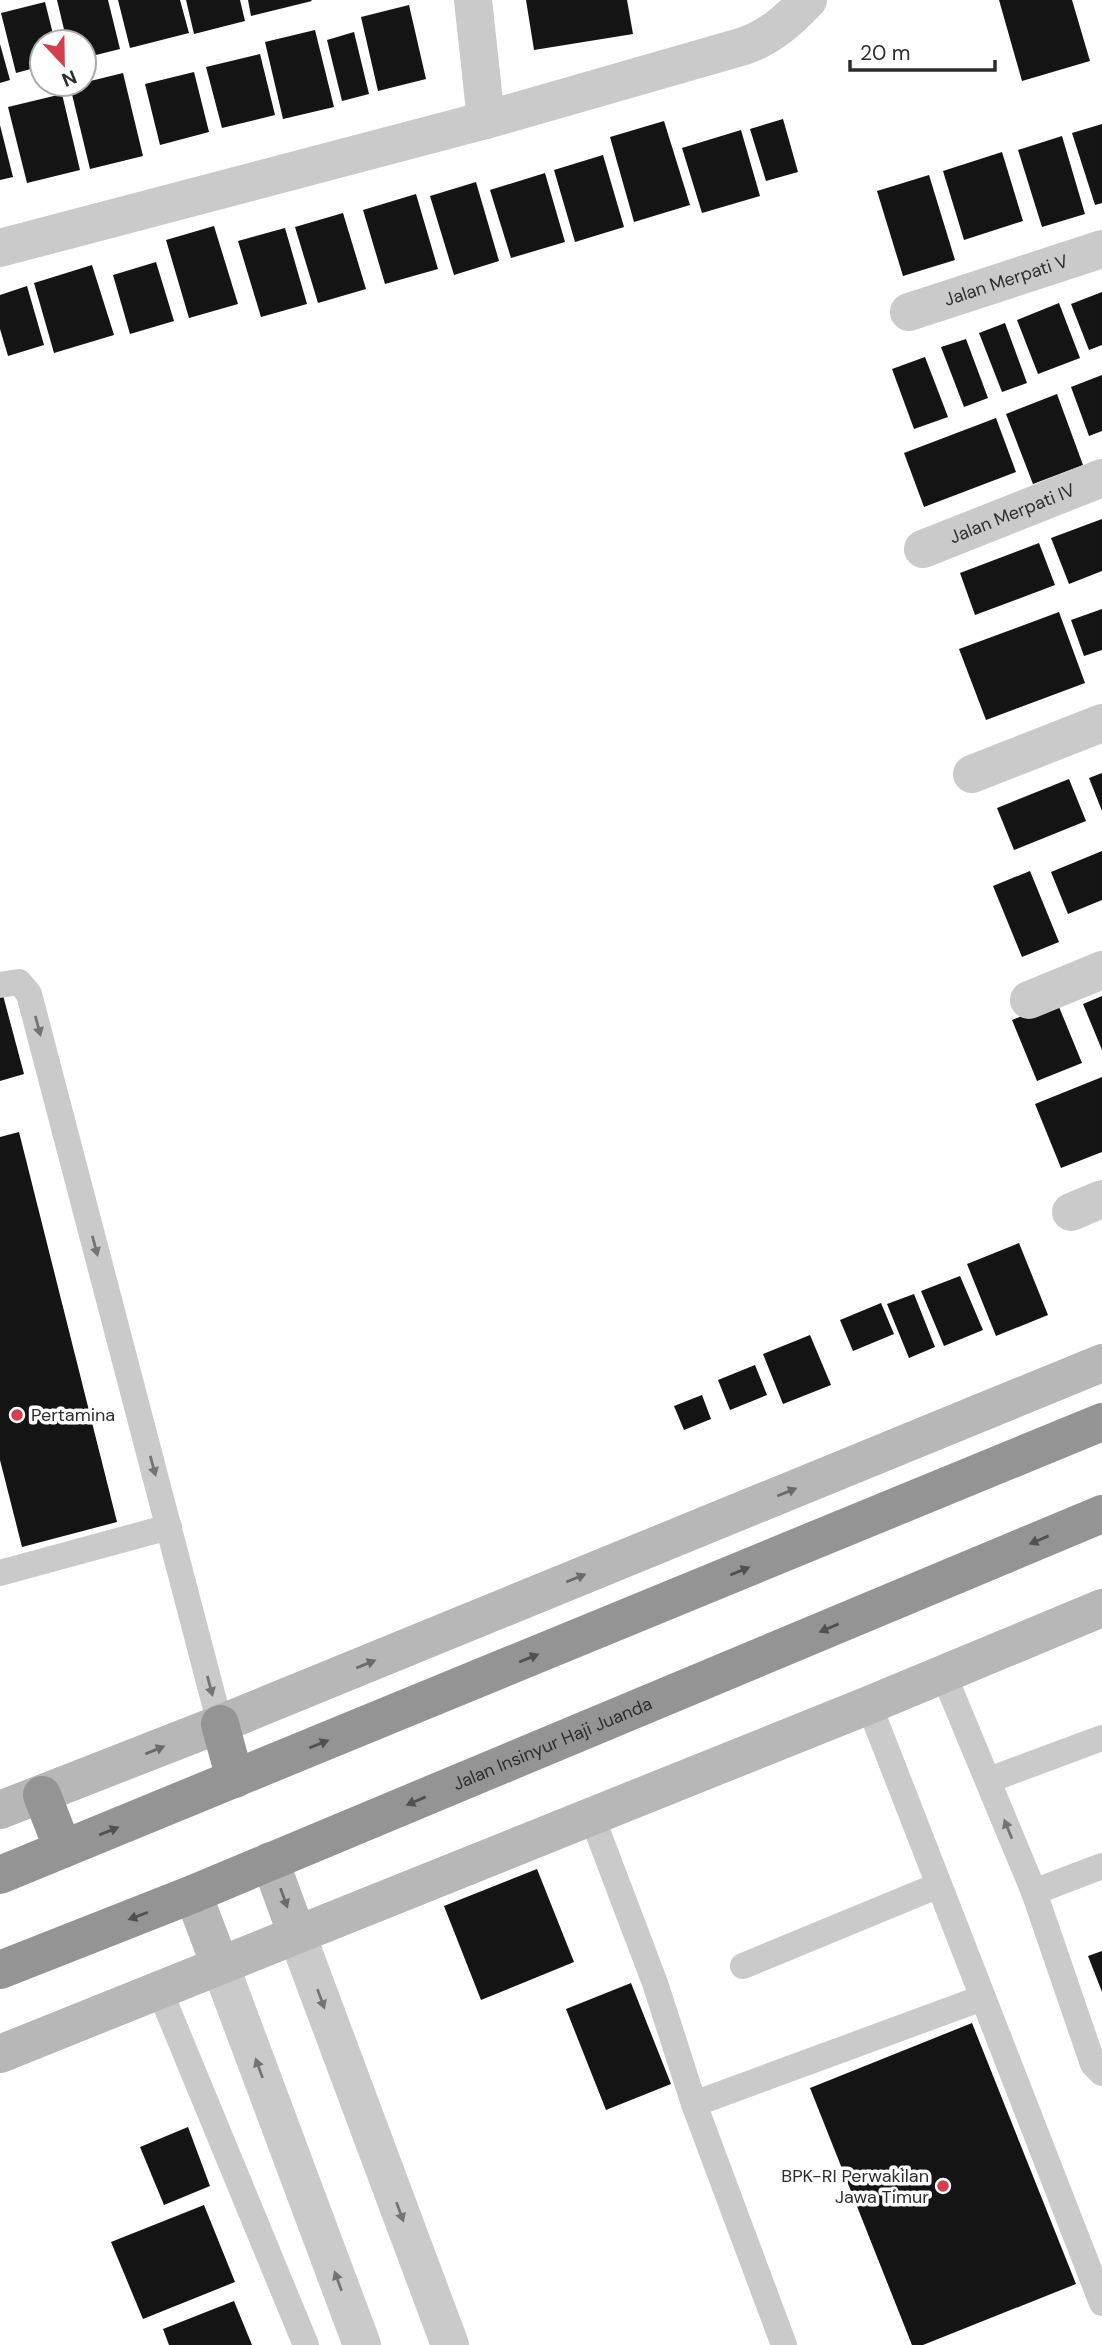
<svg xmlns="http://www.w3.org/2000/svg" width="1102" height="2345" font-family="'DM Sans',sans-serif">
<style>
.building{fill:#141414}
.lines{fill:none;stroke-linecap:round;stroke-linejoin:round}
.lane{stroke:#cacaca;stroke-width:26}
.street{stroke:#cacaca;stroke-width:38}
.secondary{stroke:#b7b7b7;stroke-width:38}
.highway{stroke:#949494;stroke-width:38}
.oneway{fill:#747474}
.oneway2{fill:#6b6b6b}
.oneway3{fill:#515151}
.poi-dot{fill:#d33f4c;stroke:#fff;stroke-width:2.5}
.labels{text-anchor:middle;stroke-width:7;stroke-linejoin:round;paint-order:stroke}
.street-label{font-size:18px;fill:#2d2d2d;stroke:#fff}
.poi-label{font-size:18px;fill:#2d2d2d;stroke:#fff;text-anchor:start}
</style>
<rect width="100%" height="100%" fill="#fff"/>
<g class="building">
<path d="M57,0h51l12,49 -36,9v-16h-17z"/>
<path d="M118,0h62l9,33 -59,15z"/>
<path d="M186,0h54l5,21 -51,13z"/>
<path d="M248,0h63l1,1 -61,15z"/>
<path d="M526,0h101l6,34 -99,16z"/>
<path d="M999,0h73l18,61 -68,20z"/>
<path d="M45,2l10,40h-13v24l-26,7 -15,-60z"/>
<path d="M409,5l17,74 -48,12 -17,-74z"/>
<path d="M315,30l19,77 -51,12 -18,-77z"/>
<path d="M354,32l15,62 -27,7 -15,-61z"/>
<path d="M0,44l10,36 -10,3z"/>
<path d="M260,54l15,61 -53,13 -16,-61z"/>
<path d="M194,72l15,60 -49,13 -15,-61z"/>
<path d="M123,73l20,83 -53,13 -20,-83z"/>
<path d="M62,94l18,76 -53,13 -19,-76z"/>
<path d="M783,119l15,53 -32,9 -16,-52z"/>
<path d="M664,121l26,84 -56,17 -24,-85z"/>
<path d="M1102,124v79l-7,2 -23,-72z"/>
<path d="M0,125l13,52 -13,3z"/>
<path d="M741,130l19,66 -58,17 -20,-65z"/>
<path d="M1062,136l23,78 -43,13 -24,-77z"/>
<path d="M1002,152l21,69 -59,19 -21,-69z"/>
<path d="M603,155l21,72 -49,15 -21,-72z"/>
<path d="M545,173l20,69 -54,16 -21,-68z"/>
<path d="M929,175l26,85 -52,16 -26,-85z"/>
<path d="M476,182l23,79 -45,14 -24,-79z"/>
<path d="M416,194l22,75 -53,15 -22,-74z"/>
<path d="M343,213l23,76 -48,14 -23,-76z"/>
<path d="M214,226l24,78 -49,14 -23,-78z"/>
<path d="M285,228l22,76 -46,13 -23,-76z"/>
<path d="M156,262l18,59 -44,13 -17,-59z"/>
<path d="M92,265l22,70 -60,18 -20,-70z"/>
<path d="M27,286l17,59 -36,11 -8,-27v-34z"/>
<path d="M1102,292v53l-13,5 -18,-46z"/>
<path d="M1059,303l21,55 -42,16 -21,-54z"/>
<path d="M1005,323l22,60 -25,9 -23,-59z"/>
<path d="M966,339l22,59 -24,9 -23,-60z"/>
<path d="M925,357l23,60 -34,12 -22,-60z"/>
<path d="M1102,375v56l-13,5 -18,-49z"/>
<path d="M1057,394l26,71 -50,19 -27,-70z"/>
<path d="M996,418l20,54 -92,35 -20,-54z"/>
<path d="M1102,519v52l-33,13 -18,-46z"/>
<path d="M1039,543l16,42 -80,30 -15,-42z"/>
<path d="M1102,609v41l-18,6 -13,-36z"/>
<path d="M1059,612l26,71 -99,37 -27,-71z"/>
<path d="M1102,773v38l-13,-33z"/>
<path d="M1069,779l17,42 -72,29 -17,-42z"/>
<path d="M1102,851v49l-34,14 -17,-42z"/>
<path d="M1030,871l29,71 -37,15 -29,-71z"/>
<path d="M0,984l24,90 -24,7z"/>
<path d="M1102,996v54l-19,-46z"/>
<path d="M1057,1002l25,61 -45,18 -25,-61z"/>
<path d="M1102,1077v75l-41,16 -26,-64z"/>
<path d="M19,1132l98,390 -95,25 -22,-87v-323z"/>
<path d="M1019,1243l29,72 -52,21 -29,-72z"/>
<path d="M960,1276l23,54 -39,16 -23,-55z"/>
<path d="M914,1294l21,53 -26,11 -22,-54z"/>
<path d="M881,1303l13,31 -41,17 -13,-31z"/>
<path d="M810,1335l21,50 -48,19 -20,-50z"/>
<path d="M755,1365l12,30 -37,15 -12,-30z"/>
<path d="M702,1395l9,24 -27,11 -10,-24z"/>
<path d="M537,1869l37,93 -93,38 -37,-94z"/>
<path d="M1102,1951v41l-14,-36z"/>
<path d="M631,1983l40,101 -65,26 -40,-101z"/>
<path d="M972,2023l104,261 -153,61h-11l-102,-257z"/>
<path d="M188,2127l22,59 -46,19 -24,-58z"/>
<path d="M204,2205l31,77 -92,37 -32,-77z"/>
<path d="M234,2301l18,44h-83l-6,-16z"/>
</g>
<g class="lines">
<g class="lane">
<path d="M0,985l19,-3 10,12 191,730"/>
<path d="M0,1573l169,-46"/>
<path d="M943,1673l91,219 59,172 9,9"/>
<path d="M869,1705l233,598"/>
<path d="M989,1780l113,-42"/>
<path d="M592,1817l63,166 39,121 90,241"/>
<path d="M1034,1892l68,-26"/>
<path d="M743,1966l196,-81"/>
<path d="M159,1989l147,356"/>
<path d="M694,2104l288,-106"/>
</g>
<g class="street">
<path d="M473,0l13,120"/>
<path d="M0,248l486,-128 258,-74c26,-9 45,-26 64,-46"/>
<path id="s1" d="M909,312l193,-63"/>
<path id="s2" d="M923,549l179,-71"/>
<path d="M972,774l130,-51"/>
<path d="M1029,1000l73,-30"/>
<path d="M1071,1212l31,-13"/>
<path d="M297,1935l153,410"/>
<path d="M220,1965l142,380"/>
</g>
<g class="secondary">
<path d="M0,1810l220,-86 882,-361"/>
<path d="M270,1861l27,74"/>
<path d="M193,1894l27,71"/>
<path d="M0,2054l869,-349 233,-97"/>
</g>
<g class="highway">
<path d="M220,1724l15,55"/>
<path d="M42,1795l21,54"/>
<path d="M0,1875l1102,-453"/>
<path id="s3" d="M0,1970l193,-76 909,-380"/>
</g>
</g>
<defs><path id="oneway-solid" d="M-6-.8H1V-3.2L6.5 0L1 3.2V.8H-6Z" transform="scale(1.75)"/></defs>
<g class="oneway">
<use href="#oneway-solid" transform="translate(38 1026) rotate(75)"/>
<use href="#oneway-solid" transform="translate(95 1246) rotate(75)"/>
<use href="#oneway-solid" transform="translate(153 1466) rotate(75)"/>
<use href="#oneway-solid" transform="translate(210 1686) rotate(75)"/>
<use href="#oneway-solid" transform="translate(1008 1829) rotate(-112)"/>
<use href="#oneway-solid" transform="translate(321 1999) rotate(70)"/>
<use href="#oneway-solid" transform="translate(259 2068) rotate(-110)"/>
<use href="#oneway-solid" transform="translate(400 2212) rotate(70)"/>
<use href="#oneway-solid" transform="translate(338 2281) rotate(-110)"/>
</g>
<g class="oneway2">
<use href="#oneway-solid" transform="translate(787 1492) rotate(-22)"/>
<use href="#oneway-solid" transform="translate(576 1578) rotate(-22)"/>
<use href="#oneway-solid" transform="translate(366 1664) rotate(-22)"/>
<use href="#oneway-solid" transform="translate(155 1750) rotate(-22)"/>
<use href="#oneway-solid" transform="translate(284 1898) rotate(70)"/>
</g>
<g class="oneway3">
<use href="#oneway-solid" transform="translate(1039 1540) rotate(157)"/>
<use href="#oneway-solid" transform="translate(740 1571) rotate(-22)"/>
<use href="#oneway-solid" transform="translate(829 1628) rotate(157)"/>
<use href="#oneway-solid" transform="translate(529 1658) rotate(-22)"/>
<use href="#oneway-solid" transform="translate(319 1744) rotate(-22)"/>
<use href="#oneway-solid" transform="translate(416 1801) rotate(157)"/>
<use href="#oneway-solid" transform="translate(109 1831) rotate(-22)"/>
<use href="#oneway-solid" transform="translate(138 1916) rotate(159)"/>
</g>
<g class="poi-dot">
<circle cx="17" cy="1415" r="7"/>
<circle cx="943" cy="2186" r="7"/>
</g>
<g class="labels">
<g class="street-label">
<text dy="6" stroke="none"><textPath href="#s1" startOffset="102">Jalan Merpati V</textPath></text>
<text dy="6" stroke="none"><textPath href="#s2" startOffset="96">Jalan Merpati IV</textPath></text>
<text dy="6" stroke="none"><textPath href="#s3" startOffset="597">Jalan Insinyur Haji Juanda</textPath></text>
</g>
<g class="poi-label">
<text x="31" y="1421">Pertamina</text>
<text x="929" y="2182" text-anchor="end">BPK-RI Perwakilan<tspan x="929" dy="21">Jawa Timur</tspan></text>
</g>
</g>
<g transform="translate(63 63) rotate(158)"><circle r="33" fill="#ffffff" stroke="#ababab" stroke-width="2"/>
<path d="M0-5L12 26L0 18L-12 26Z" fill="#d33f4c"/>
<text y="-10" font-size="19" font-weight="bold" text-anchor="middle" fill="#2d2d2d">N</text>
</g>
<path d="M850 60v10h145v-10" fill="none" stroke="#2d2d2d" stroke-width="3.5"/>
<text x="860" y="60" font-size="21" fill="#2d2d2d" stroke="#ffffff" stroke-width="5" paint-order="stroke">20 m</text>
</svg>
